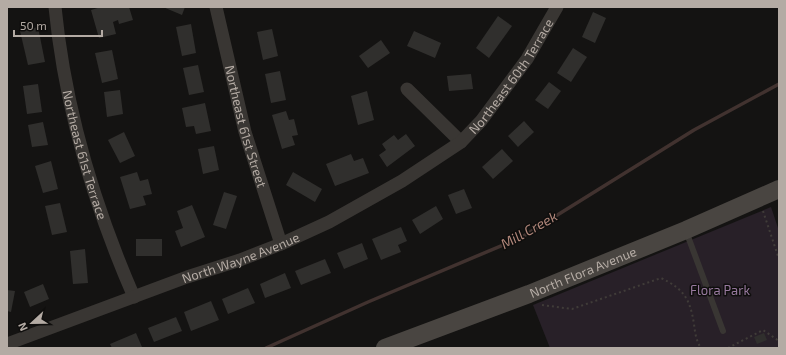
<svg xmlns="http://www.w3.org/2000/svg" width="786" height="355" font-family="'Exo 2',sans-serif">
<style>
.green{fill:#282028}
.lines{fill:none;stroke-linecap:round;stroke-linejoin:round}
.stream{stroke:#41322f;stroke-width:3.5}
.building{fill:#302f2d}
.path{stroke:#403c39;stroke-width:2;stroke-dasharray:2 3;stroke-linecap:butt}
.lane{stroke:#393633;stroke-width:6}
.street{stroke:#393633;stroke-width:13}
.secondary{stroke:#494541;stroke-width:18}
.labels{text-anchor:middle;stroke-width:3;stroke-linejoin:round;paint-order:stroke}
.street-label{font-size:13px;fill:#b4aba4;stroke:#0f0e0d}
.park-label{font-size:13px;fill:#987a9f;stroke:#0f0e0d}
.water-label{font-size:14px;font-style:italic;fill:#b0867a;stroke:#0f0e0d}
</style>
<rect width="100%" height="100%" fill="#141312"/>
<path class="green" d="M771,207l8,24v117h-229l-17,-43z"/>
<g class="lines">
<path class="stream" d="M266,348l102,-46 154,-65 172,-107 85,-46"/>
</g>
<g class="building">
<path d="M101,7h28l4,13 -14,4 -1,-4 -5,2 3,12 -17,4 -8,-28z"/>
<path d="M163,7h22l-3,8z"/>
<path d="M593,12l13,6 -11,25 -13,-6z"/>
<path d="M498,16l14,10 -23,32 -13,-10z"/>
<path d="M191,24l5,29 -14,3 -6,-29z"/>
<path d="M38,27l7,35 -17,3 -8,-34z"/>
<path d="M272,29l6,27 -15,4 -6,-28z"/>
<path d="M414,31l27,12 -6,15 -28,-12z"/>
<path d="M381,40l9,13 -22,15 -9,-12z"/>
<path d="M573,48l14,9 -16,25 -14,-9z"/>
<path d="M112,50l6,29 -16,4 -7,-30z"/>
<path d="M198,65l6,27 -15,3 -6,-27z"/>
<path d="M280,71l6,29 -15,3 -6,-29z"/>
<path d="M471,74l2,15 -24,2 -2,-15z"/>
<path d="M549,82l12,9 -13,18 -13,-9z"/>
<path d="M38,84l4,28 -15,2 -4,-28z"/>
<path d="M120,90l3,24 -16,3 -3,-25z"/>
<path d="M367,91l7,29 -16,5 -7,-29z"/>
<path d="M205,103l6,28 -15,3 -2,-8 -8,1 -4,-19z"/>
<path d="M286,111l3,9 5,-1 4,16 -6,1 3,9 -13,4 -10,-34z"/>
<path d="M524,121l10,11 -16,15 -10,-11z"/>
<path d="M43,122l5,23 -16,2 -4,-22z"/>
<path d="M124,132l11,24 -15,7 -12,-23z"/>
<path d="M406,134l9,12 -28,21 -8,-12 7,-5 -4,-6 12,-9 4,5z"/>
<path d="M214,146l5,24 -16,4 -5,-25z"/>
<path d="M502,149l11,12 -20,18 -11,-12z"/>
<path d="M351,154l3,7 9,-3 6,15 -34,13 -9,-22z"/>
<path d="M51,161l7,28 -15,4 -8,-27z"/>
<path d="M137,172l3,9 8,-2 4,15 -9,2 3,9 -16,4 -10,-32z"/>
<path d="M293,172l29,17 -7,13 -29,-17z"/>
<path d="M464,189l8,19 -16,6 -8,-19z"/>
<path d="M224,192l13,4 -11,33 -13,-4z"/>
<path d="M60,203l7,29 -15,3 -7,-29z"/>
<path d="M192,205l13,32 -24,10 -6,-16 8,-3 -6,-17z"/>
<path d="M436,206l7,13 -23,15 -8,-14z"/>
<path d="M401,227l6,14 -9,4 3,7 -20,8 -9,-21z"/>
<rect x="136" y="239" width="26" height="17"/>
<path d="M362,243l6,16 -24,10 -7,-16z"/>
<path d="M85,249l3,34 -15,1 -3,-33z"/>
<path d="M325,259l6,14 -30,12 -6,-14z"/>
<path d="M285,273l6,15 -26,10 -5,-14z"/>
<path d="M43,284l6,15 -19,8 -6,-15z"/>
<path d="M248,288l7,15 -27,11 -6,-15z"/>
<path d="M7,290l8,1 -4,21 -4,-1z"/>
<path d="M211,301l8,19 -28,11 -7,-19z"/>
<path d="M176,317l6,14 -28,11 -6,-14z"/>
<path d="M136,333l6,14 -30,1 -2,-4z"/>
<path d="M764,333l3,7 -10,4 -3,-7z"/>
</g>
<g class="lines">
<g class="path">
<path d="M763,211l16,48"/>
<path d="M542,305l30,4 89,-31c23,11 29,21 33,46 1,8 2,17 7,24"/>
<path d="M728,348l35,-18 16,11"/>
</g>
<path class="lane" d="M686,231l37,100"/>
<g class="street">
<path id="s1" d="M55,7c10,102 38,196 79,290"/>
<path id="s2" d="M216,7l29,125 36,112"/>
<path d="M407,89l54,53"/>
<path id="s3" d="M7,344l180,-67 53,-17 41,-16 48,-22 73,-41 59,-39 20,-21 46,-62 30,-52"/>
</g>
<path class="secondary" id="s4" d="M385,348l144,-54 157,-64 93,-41"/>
</g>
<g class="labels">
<g class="street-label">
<text dy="5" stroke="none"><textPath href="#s3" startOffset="582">Northeast 60th Terrace</textPath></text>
<text dy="5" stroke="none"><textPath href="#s2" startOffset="123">Northeast 61st Street</textPath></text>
<text dy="5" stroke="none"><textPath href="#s1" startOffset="151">Northeast 61st Terrace</textPath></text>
<text dy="5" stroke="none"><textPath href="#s3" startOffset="249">North Wayne Avenue</textPath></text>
<text dy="5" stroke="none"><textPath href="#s4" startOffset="212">North Flora Avenue</textPath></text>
</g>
<g class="park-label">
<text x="720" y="295">Flora Park</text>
</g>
<g class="water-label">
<text transform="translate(529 230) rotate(-29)" y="5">Mill Creek</text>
</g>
</g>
<rect width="786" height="355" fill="none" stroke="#b4aba4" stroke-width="16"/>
<g transform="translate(32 323) rotate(248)" stroke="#0f0e0d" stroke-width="3" paint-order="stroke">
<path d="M0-3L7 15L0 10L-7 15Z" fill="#b4aba4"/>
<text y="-6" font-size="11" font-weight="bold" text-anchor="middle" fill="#b4aba4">N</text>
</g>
<path d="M14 30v6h88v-6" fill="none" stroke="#b4aba4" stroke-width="2"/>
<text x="20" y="30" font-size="12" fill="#b4aba4" stroke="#0f0e0d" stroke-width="3" paint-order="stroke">50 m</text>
</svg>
